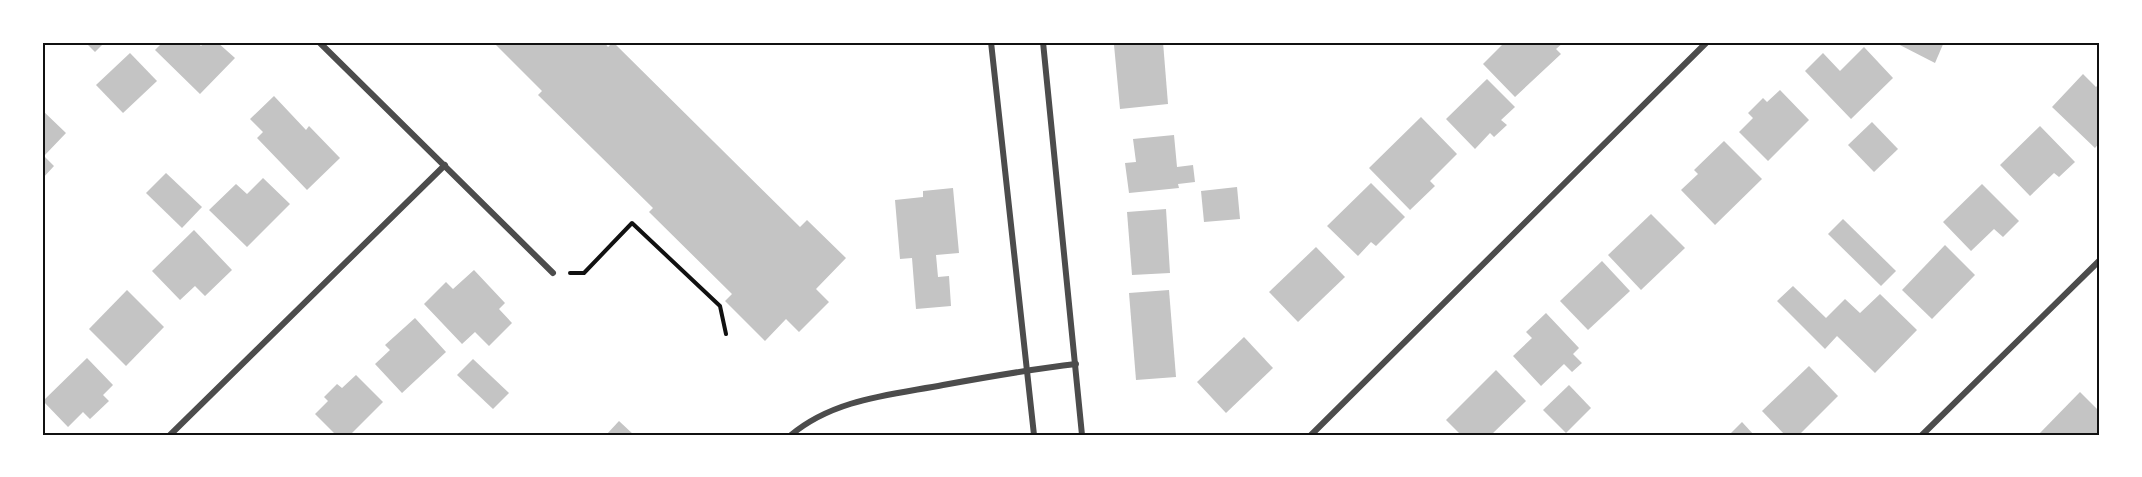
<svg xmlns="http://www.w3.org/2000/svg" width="2142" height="477" font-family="'Source Sans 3',sans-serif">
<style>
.building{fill:#c4c4c4}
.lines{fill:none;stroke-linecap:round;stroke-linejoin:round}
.path{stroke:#111;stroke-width:4}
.minor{stroke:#4c4c4c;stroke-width:6}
.neatline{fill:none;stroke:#111;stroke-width:2}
</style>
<rect width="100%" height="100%" fill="#fff"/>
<g class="building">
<path d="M85,42h20l-10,10z"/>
<path d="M163,42h34l4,4 4,-4h12l18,16 -35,36 -45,-44z"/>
<path d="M493,42h111l4,5 5,-5 187,185 7,-7 39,38 -30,31 13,13 -30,30 -13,-13 -21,22 -40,-40 7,-7 -83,-82 4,-4 -115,-113 4,-4z"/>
<path d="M1163,42l5,62 -48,5 -6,-64z"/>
<path d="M1505,42h59l-8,7 5,5 -46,43 -32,-33z"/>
<path d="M1894,42h50l-9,21z"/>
<path d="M1864,47l29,31 -42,41 -46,-48 18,-18 17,18z"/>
<path d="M130,53l27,28 -34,32 -27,-28z"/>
<path d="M2083,74l13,13 4,-4v59l-5,6 -43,-41z"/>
<path d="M1487,79l28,28 -14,13 6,5 -13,12 -4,-4 -15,16 -29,-30z"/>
<path d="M1780,90l29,30 -41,41 -29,-29 14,-14 -5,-5 15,-15 4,4z"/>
<path d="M274,96l32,34 3,-4 31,32 -33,32 -50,-52 6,-6 -13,-13z"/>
<path d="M42,110l24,23 -22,23 10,10 -12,13z"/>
<path d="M1421,117l36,37 -27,27 5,5 -25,24 -41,-42z"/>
<path d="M1872,122l26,27 -24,23 -26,-27z"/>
<path d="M2040,126l35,36 -16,15 -5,-4 -24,23 -30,-31z"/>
<path d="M1174,135l3,32 16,-2 2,17 -17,2 1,4 -50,5 -4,-30 11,-1 -3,-23z"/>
<path d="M1724,141l38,38 -47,46 -34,-35 17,-16 -4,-4z"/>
<path d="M166,173l36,34 -20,21 -36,-35z"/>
<path d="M263,178l27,26 -43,43 -38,-37 27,-26 11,10z"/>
<path d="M1371,183l34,34 -29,29 -5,-4 -13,14 -31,-30z"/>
<path d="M1982,184l37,37 -16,16 -9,-8 -23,22 -28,-29z"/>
<path d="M1237,187l3,32 -36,3 -3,-31z"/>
<path d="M953,188l6,65 -23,2 2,22 11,-1 2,30 -35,3 -4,-51 -12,1 -5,-59 28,-3v-6z"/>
<path d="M1166,209l4,64 -38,2 -5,-63z"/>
<path d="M1651,214l34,34 -44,42 -33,-35z"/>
<path d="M1843,219l53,52 -15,15 -53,-52z"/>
<path d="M194,230l38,40 -27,26 -10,-10 -15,14 -28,-29z"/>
<path d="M1945,245l30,30 -43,44 -30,-29z"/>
<path d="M1316,247l29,30 -47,45 -29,-30z"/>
<path d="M1602,261l28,30 -42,39 -28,-29z"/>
<path d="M474,270l31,33 -6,6 13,14 -23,23 -14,-14 -13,12 -38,-40 22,-22 7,7z"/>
<path d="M1793,286l33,32 19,-19 15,14 20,-19 37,36 -42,43 -38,-37 -12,13 -48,-48z"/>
<path d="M127,290l37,37 -38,39 -37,-37z"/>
<path d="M1169,290l7,87 -40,3 -7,-87z"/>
<path d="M1546,313l33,35 -6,6 9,9 -10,9 -8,-8 -23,22 -28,-30 19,-18 -6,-6z"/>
<path d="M415,318l31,34 -44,41 -27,-29 15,-14 -5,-5z"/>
<path d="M1244,337l29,31 -47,45 -29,-31z"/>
<path d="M87,358l26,27 -10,10 6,6 -19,18 -7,-7 -15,15 -25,-26z"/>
<path d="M473,359l36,34 -16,16 -36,-34z"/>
<path d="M1809,366l29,30 -39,39h-14l-23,-24z"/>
<path d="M1496,370l30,31 -35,34h-30l-15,-15z"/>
<path d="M356,375l27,27 -33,33h-14l-21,-21 13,-13 -4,-4 13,-13 5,4z"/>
<path d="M1569,385l22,23 -25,25 -23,-23z"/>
<path d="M2080,392l20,20v19l-4,4h-58z"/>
<path d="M619,421l15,14h-28z"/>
<path d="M1742,422l12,13h-25z"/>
</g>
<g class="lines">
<path class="path" d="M570,273h14l48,-50 88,83 6,28"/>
<g class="minor">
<path d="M319,42l234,231"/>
<path d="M991,42l43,393"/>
<path d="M1043,42l39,393"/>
<path d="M170,435l275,-270"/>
<path d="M791,435c43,-36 99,-40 152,-50 44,-8 88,-16 133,-21"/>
<path d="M1311,435l396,-393"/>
<path d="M1922,435l178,-175"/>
</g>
</g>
<rect width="2142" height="477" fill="none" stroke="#ffffff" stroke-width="87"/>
<rect x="44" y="44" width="2054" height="390" class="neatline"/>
</svg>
